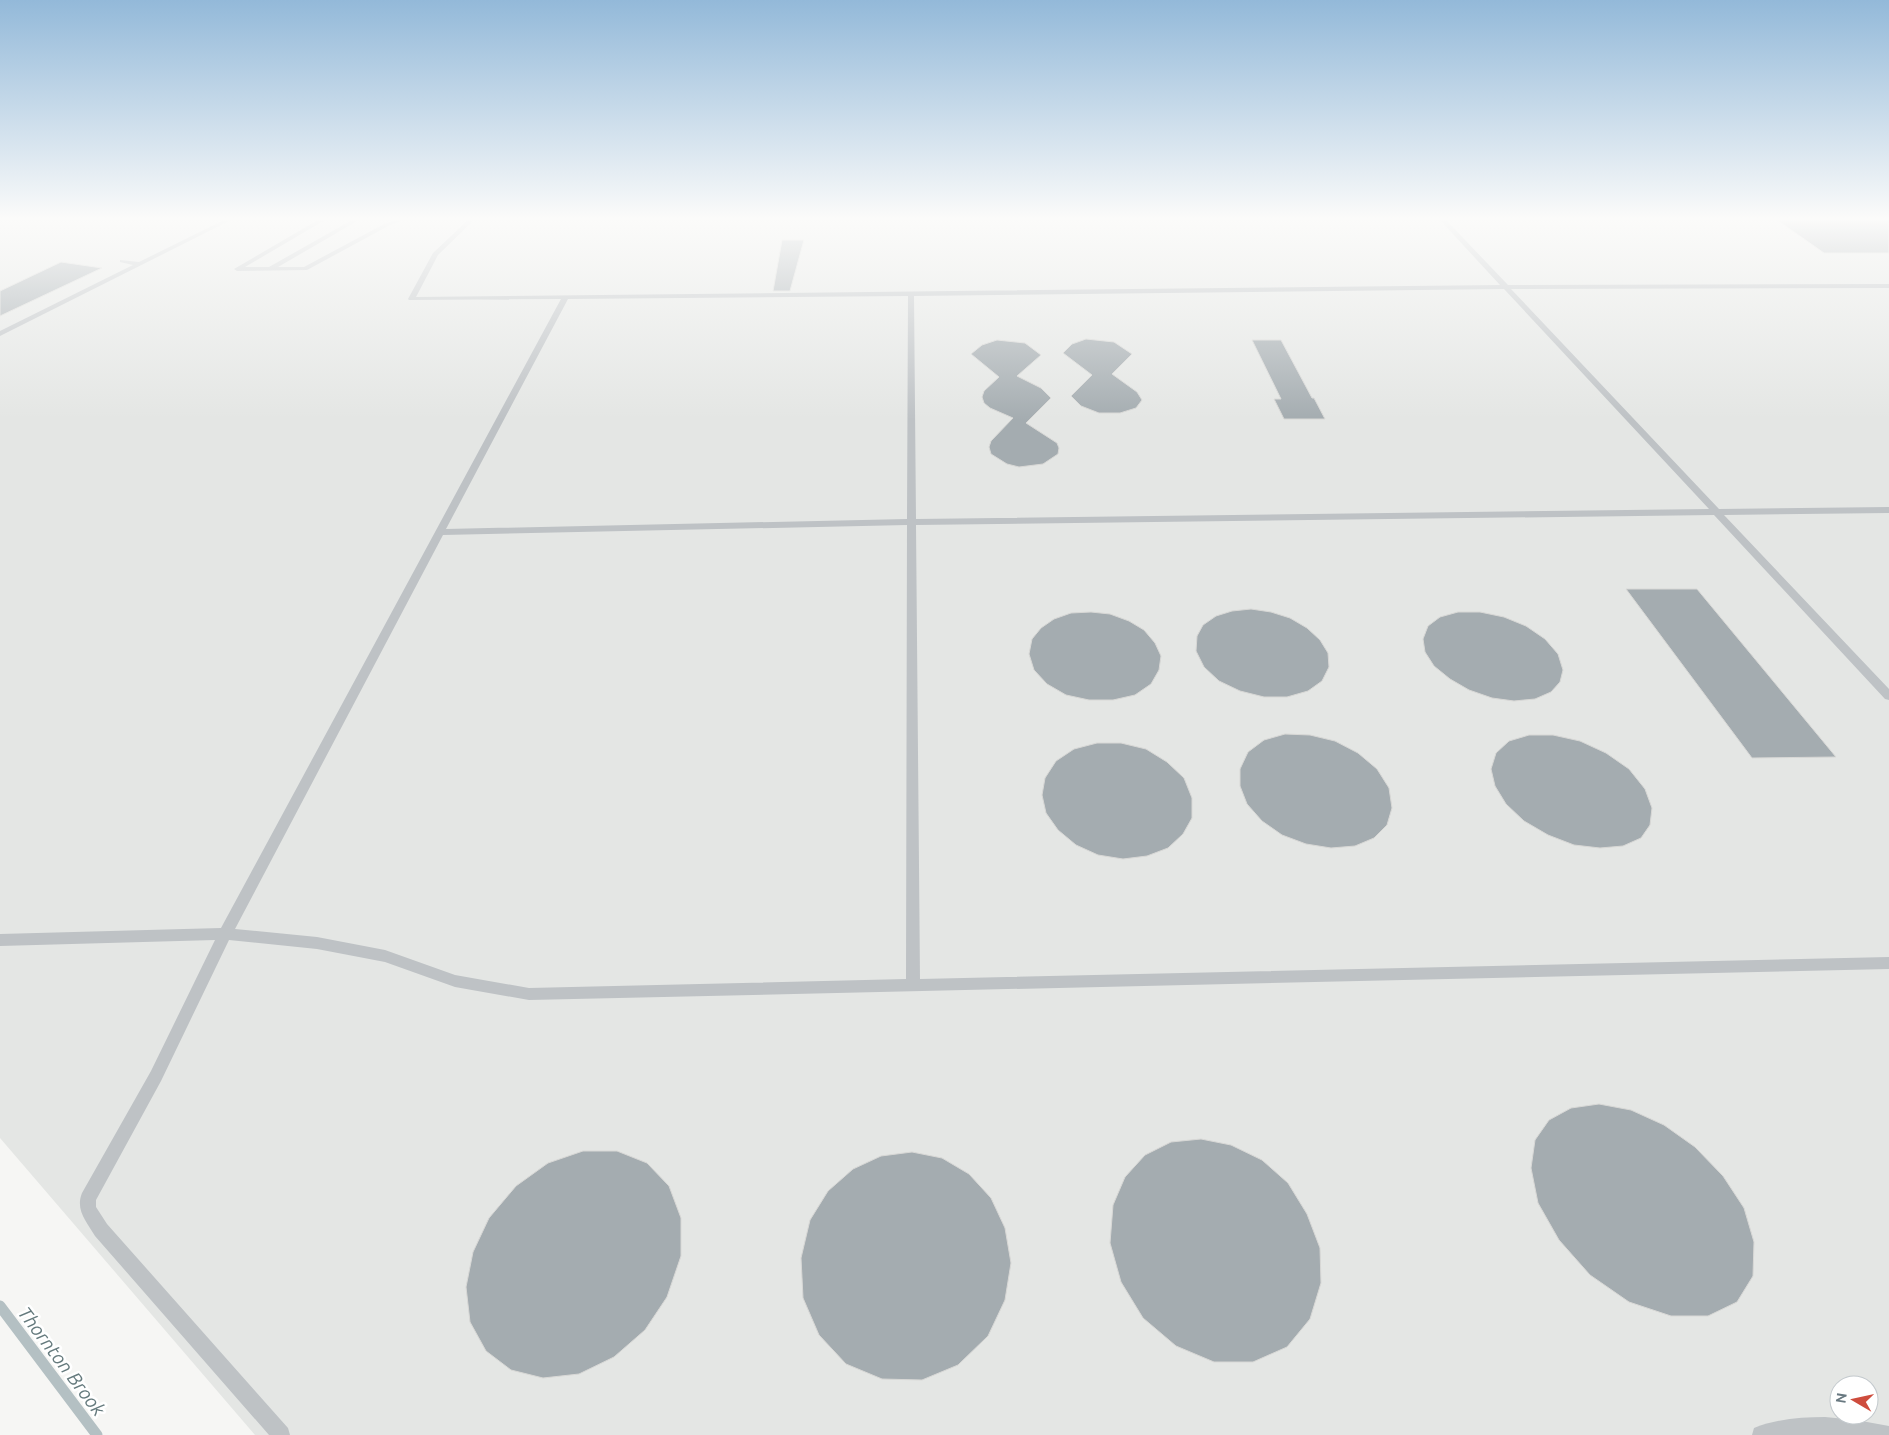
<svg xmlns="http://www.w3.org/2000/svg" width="1889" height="1435" font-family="Ubuntu,sans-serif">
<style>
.built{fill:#e4e6e4;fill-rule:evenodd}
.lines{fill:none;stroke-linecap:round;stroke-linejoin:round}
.stream{stroke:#b4c0c3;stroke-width:11}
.building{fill:#a4acb0;stroke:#d8d8d6}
.service{fill:#bec2c5;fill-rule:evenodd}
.labels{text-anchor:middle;stroke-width:5;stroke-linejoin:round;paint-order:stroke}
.near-water-label{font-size:19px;font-style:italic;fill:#657a7d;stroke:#fff}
</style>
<rect width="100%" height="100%" fill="#f6f6f4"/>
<path class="built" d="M0,220h1889v1215h-1634l-255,-297zM1839,1385h30v30h-30z"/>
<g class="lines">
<path class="stream" d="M0,1306l97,129"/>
</g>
<g class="building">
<path d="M1777,220h112v33h-65z"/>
<path d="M782,240h22l-14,51h-17z"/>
<path d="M61,262l41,6 -102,48v-25z"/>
<path d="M1086,339l28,3 18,12 -20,20 25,18 5,8 -6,8 -16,5h-21l-18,-7 -10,-10 21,-21 -29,-22 9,-9z"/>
<path d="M997,340l28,3 16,12 -24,21 24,12 10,10 -25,25 31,20 2,5 -1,6 -15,10 -24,3 -12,-3 -16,-10 -2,-7 2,-6 22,-23 -23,-10 -6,-5 -2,-6 2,-6 15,-14 -28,-23 11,-9z"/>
<path d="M1252,340h29l31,58h2l11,21h-41l-10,-20h7z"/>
<path d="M1626,589h71l139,168 -84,1z"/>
<path d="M1251,609l20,3 19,6 17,10 13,12 8,13 1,14 -7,14 -14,10 -21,6h-23l-24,-6 -21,-10 -15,-14 -8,-16 1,-15 6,-11 13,-9 16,-5z"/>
<path d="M1091,612l19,2 19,7 15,9 11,13 6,13 -2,14 -8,14 -16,11 -22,5h-24l-23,-5 -19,-11 -13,-14 -5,-16 3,-15 9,-11 13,-9 17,-6z"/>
<path d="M1458,612h22l24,5 22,9 19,13 13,15 5,16 -3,12 -9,10 -16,7 -21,2 -22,-3 -23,-8 -19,-11 -16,-13 -9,-14 -2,-13 5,-13 12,-9z"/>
<path d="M1285,734l25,1 25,6 23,12 19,16 12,19 3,20 -5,17 -13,13 -19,8 -24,2 -25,-4 -24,-9 -20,-14 -15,-17 -7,-18v-17l8,-17 16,-12z"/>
<path d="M1529,735h24l27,6 26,12 23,16 16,20 7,19 -2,17 -9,13 -18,8 -23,2 -26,-3 -26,-10 -24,-14 -18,-17 -11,-18 -4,-17 5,-16 13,-12z"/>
<path d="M1097,743h24l25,6 21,13 17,16 8,20v20l-9,16 -15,14 -21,8 -24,3 -25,-4 -22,-10 -18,-15 -12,-17 -4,-18 3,-17 11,-17 18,-12z"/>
<path d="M1599,1104l32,6 33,15 31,22 28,29 21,32 10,34 -1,34 -16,26 -29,14h-37l-42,-14 -39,-27 -31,-35 -21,-37 -7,-35 4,-28 14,-20 22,-12z"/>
<path d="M1201,1139l30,6 31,15 26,23 19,31 13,34 1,35 -11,36 -23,28 -34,15h-39l-38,-16 -33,-28 -22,-36 -11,-39 3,-38 12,-28 20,-22 26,-13z"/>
<path d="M583,1151h34l30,12 22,23 12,32v38l-14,41 -22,33 -31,27 -35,17 -36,4 -32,-8 -25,-19 -16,-29 -4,-35 7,-35 16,-34 27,-32 32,-23z"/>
<path d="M912,1152l30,6 27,16 22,24 14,30 6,35 -6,37 -17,36 -30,29 -36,15 -40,-1 -36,-15 -27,-29 -16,-37 -2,-40 9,-38 18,-29 25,-22 28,-13z"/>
</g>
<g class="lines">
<g class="service">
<path d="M224,220h7l-231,116v-5l133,-66 -13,-3v-2l19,2z"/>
<path d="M318,220h7l-80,47h24l83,-47h7l-81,47h26l82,-44 11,-3h8l-15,5 -83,45 -70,1 -3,-2z"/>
<path d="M468,220h6l-36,35 -22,42 1084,-12 -60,-65h6l62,65 381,-1v4l-378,1 208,220 170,-2v6l-165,2 165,174v11l-4,-1 -171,-184 -798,10 4,454 969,-22v12l-1360,31 -74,-13 -70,-25 -68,-13 -88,-9 -68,141 -65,119v7l11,17 181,204 2,7h-21l-174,-199c-8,-14 -20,-26 -13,-43l69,-122 64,-131 -215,6v-12l221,-6 340,-629 -152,1 -1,-1 25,-46zM1504,289l205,220 -793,10 -2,-223zM908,296l-1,223 -461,10 122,-230zM907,525l-1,454 -377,9 -74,-13 -70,-25 -68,-13 -82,-8 208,-394z"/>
<path d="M1825,1417l31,3 33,6v9h-137l2,-7c22,-9 47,-11 71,-11z"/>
</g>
</g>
<linearGradient id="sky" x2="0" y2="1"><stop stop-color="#93b9d9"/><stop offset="0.52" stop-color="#fbfbfa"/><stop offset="1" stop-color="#fbfbfa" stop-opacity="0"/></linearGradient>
<rect width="1889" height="420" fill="url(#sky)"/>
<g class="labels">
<g class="near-water-label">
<text transform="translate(62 1361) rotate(53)" y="7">Thornton Brook</text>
</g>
</g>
<g transform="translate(1854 1400) rotate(279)"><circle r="24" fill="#ffffff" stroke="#c3c9cd"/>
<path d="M0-4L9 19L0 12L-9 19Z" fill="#ce4c3d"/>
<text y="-8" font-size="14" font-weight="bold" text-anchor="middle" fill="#697981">N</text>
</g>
</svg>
